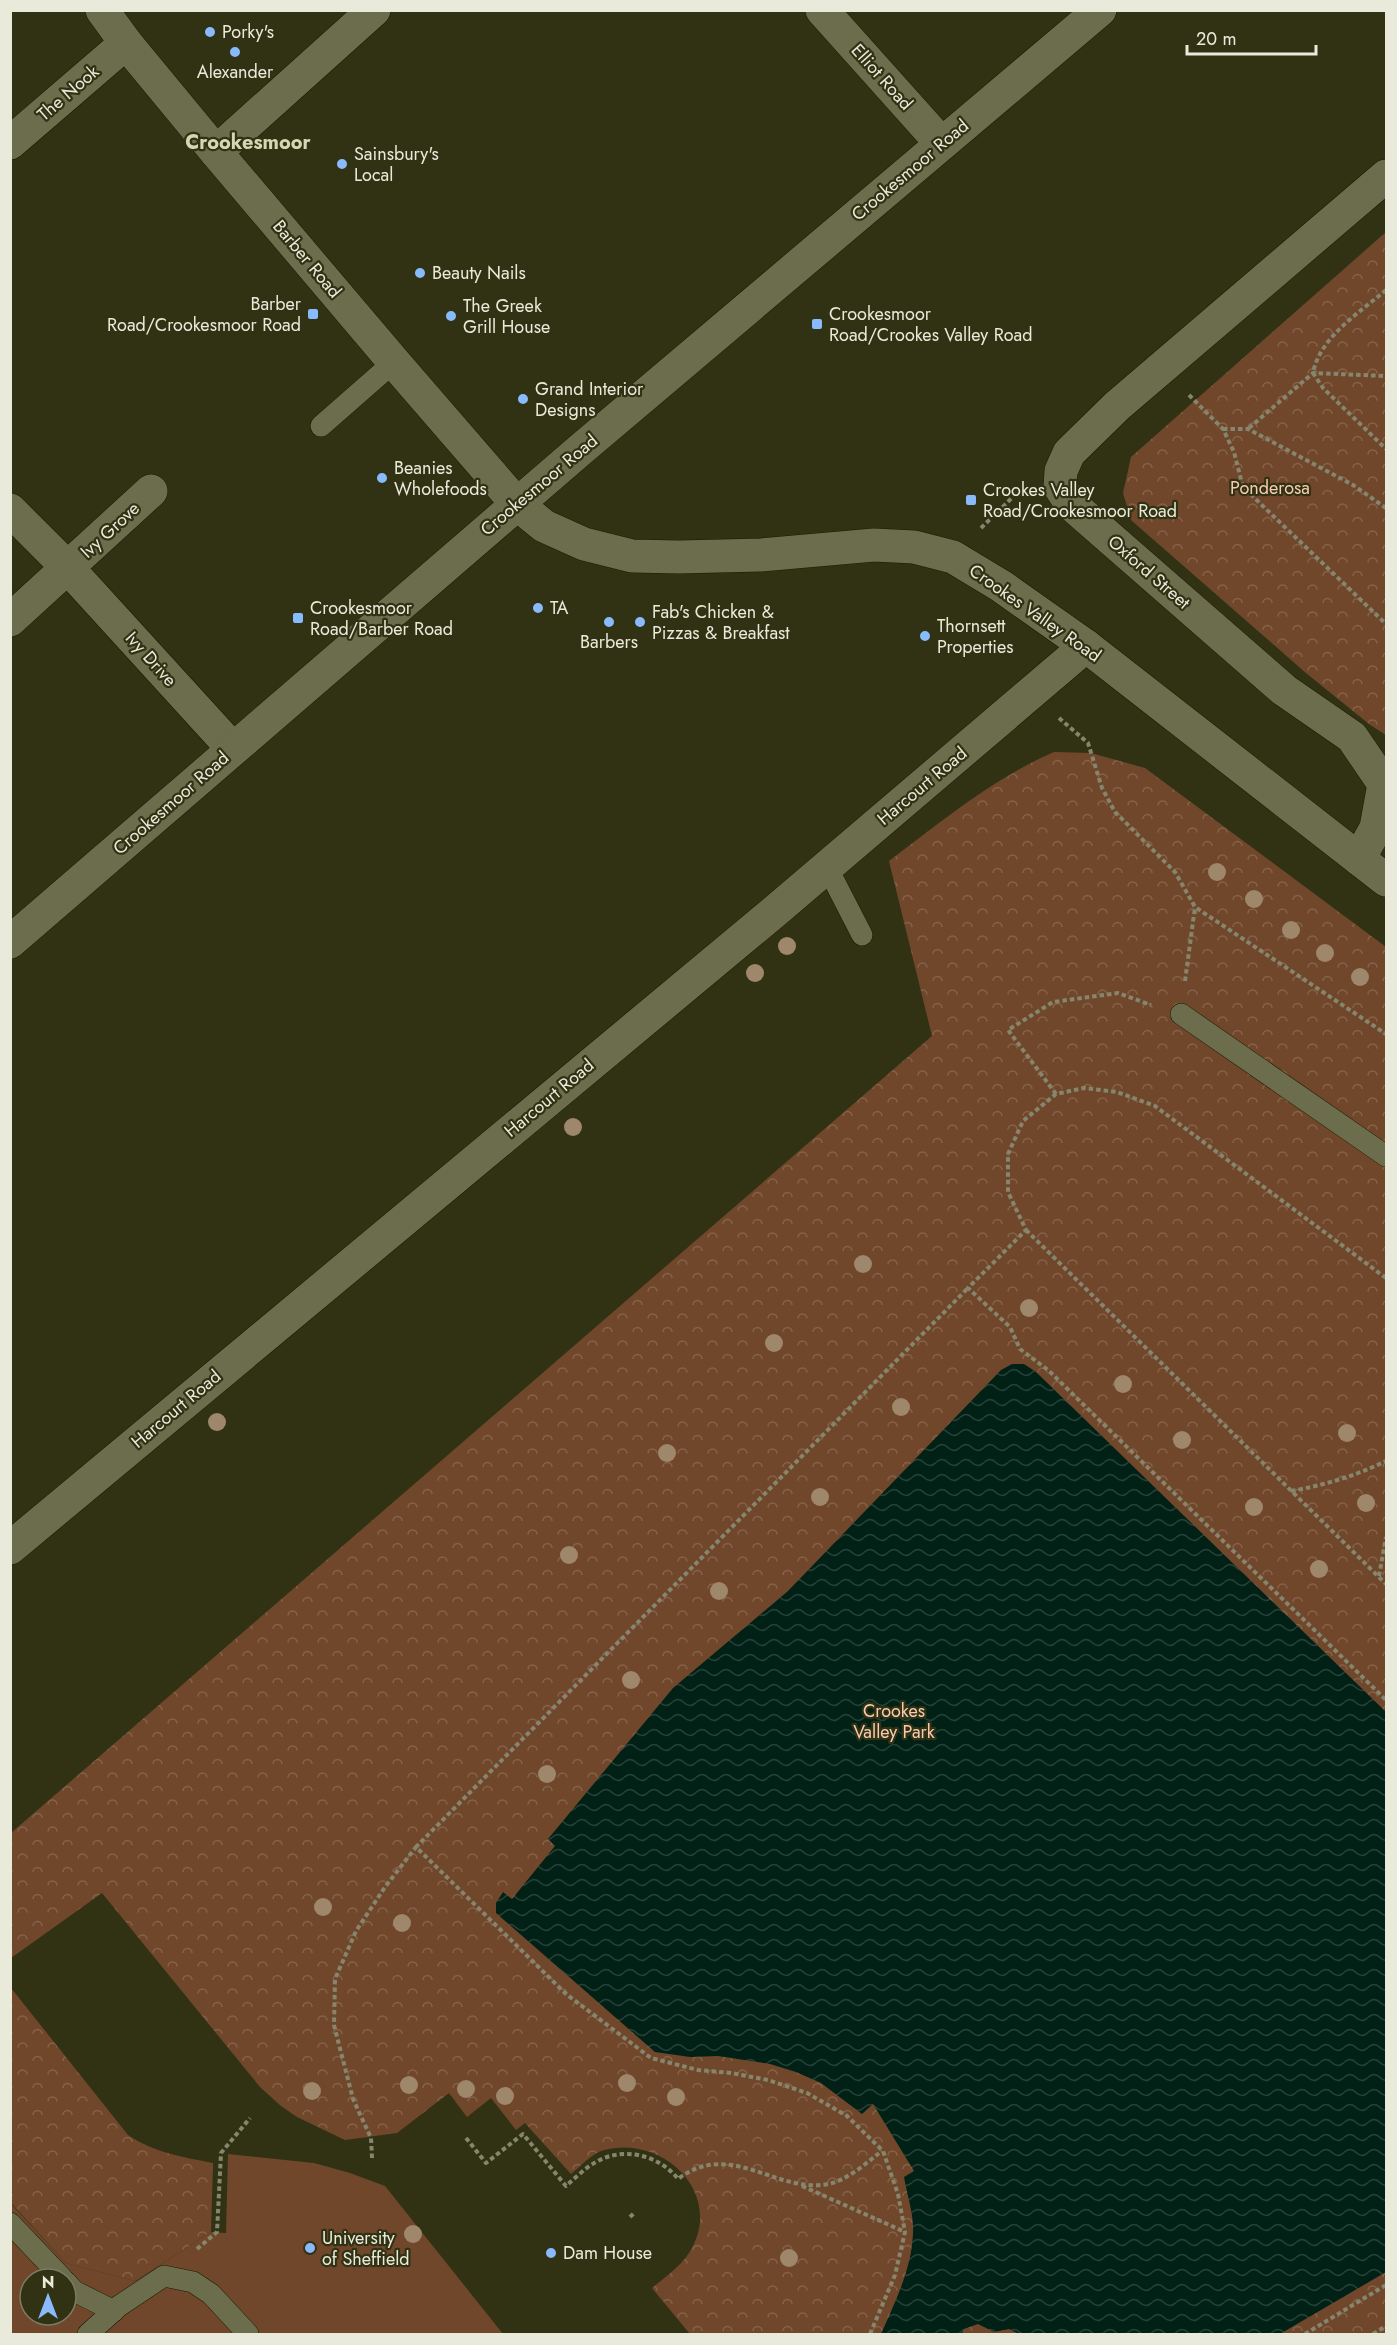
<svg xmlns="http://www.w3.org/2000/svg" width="1397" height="2345" font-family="Jost,sans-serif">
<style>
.park{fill:url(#park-crowns)}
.garden{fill:#71472b;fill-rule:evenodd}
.water{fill:url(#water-waves)}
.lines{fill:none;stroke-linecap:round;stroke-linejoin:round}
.service-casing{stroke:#191a00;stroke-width:22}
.minor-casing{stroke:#191a00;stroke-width:34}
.tertiary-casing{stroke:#191a00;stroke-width:34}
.path{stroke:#85866d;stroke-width:4;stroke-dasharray:4.5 3;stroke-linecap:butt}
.service{stroke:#6b6d4d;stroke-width:21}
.minor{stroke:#6b6d4d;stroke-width:33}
.tertiary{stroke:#6b6d4d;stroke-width:33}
.tree{fill:#9e876a}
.poi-dot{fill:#88bafc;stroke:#313214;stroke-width:2}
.labels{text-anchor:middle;stroke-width:4.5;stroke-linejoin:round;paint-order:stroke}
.poi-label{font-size:18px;fill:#e9ead9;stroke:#313214;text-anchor:start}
.street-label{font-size:18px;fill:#e9ead9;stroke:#313214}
.park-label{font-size:18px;fill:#f8ccb1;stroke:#313214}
.neighbourhood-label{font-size:20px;font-weight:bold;fill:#d5d7b3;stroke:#313214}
</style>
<defs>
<pattern id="park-crowns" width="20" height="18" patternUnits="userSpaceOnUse" patternTransform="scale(1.5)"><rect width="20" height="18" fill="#71472b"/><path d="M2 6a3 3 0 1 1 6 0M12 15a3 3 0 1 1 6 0" fill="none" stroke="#856249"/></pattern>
<pattern id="water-waves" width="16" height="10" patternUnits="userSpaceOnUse" patternTransform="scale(1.5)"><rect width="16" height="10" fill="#012117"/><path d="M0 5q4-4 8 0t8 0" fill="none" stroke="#264138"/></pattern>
</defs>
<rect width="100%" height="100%" fill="#313214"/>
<g class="park">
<path d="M1386,232v503l-17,-11 -63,-51 -175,-153 -8,-27 8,-36z"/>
<path d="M1054,752l37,1 54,15 241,179v1387h-696l-38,-46c12,-10 28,-21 37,-35 37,-58 -25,-119 -85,-103 -13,4 -23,16 -33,24l-46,-51 -9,7 -25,-32 -24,19 -18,-24 -52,40 -52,7 -48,-23 -16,-11 -21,-19 -158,-194 -91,65v-125l921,-797 -43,-175c54,-41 103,-82 165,-109z"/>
<path d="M11,1988l117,147c27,18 55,22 85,28l-2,69 -76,49 -69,-18 -55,-60z"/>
</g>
<path class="garden" d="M228,2154l86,9 36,10 35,13 118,148h-492l-1,-131 56,60 69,18 76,-49 15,1zM30,2279h36v36h-36z"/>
<path class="water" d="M1012,1364h12l12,8 350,340v560l-106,62h-261l-10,-5 -15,3 -16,-8 -14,5 -2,5h-81c14,-32 31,-65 32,-102 1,-17 -6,-37 -9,-55l10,-6 -41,-67 -11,10 -41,-31 -25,-11 -26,-8 -52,-8 -28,1 -35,-5 -159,-139v-10l7,-11 9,7 43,-53 -7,-7 125,-151 115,-97 213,-221z"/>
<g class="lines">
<defs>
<g id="service">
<path d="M321,426l73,-64"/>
<path d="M827,867l35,68"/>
<path d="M1181,1014l205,142"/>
<path d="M10,2223l53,56"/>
<path d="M66,2282l8,9 40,20"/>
<path d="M88,2334l31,-28 45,-30 29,6 18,12 37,40"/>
</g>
<g id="minor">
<path d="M822,10l119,133"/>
<path d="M10,143l116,-100"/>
<path d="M216,152l158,-142"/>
<path d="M10,510l58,58 165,181"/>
<path d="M10,620l141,-129"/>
<path d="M1359,859l17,-31 8,-44 -32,-47 -68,-47 -213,-186 -11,-17 1,-16 8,-18 48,-47 269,-230"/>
<path d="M10,1548l764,-636 312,-266"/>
</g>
<g id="tertiary">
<path d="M102,10l24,33 90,109 178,210 123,142 27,22 40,18 48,12 47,1 82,-2 113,-10 40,2 39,10 48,29 85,60 300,234"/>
<path d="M10,942l570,-492 520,-440"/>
</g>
</defs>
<use href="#service" class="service-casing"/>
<use href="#minor" class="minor-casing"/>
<use href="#tertiary" class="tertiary-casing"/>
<g class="path">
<path d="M1386,290c-27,23 -66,47 -73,83l10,15 63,61"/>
<path d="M1189,395l34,34 11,23 9,35 143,137"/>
<path d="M1249,428l64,-55 73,3"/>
<path d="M1223,429h25l105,56 33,23"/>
<path d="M981,528l40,-39"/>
<path d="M1059,718l29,25 14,45 13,24 60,60 20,35 191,127"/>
<path d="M1185,981l10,-74"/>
<path d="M1056,1094l-48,-64 45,-28 65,-9 33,12"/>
<path d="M1026,1230l360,354"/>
<path d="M1386,1278l-231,-172 -38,-14 -33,-4 -28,6 -33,27 -15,33v38l18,38 -58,58 42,39 10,22 28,21 338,330"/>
<path d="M1291,1491c34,-6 64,-15 95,-30"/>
<path d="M1379,1576l7,-39"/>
<path d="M466,2138l20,25 37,-29 43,52c9,-8 19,-18 30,-24 27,-16 63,-7 82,17 53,-40 98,15 150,5 20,-4 38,-21 54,-33"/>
<path d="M372,2158l-1,-20 -18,-39 -19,-74 1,-46 21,-48 29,-44 31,-40"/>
<path d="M802,2186l103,46"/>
<path d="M630,2217l4,-4"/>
<path d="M197,2249l20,-17 4,-79 29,-35"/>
<path d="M870,2334l25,-59 10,-43 -7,-38 -15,-43 -36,-35 -40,-23 -39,-13 -37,-7 -33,-3 -47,-12 -85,-64 -150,-147 552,-559"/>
<path d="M1305,2334l81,-49"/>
<path d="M1373,2334l13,-8"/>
</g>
<use href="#service" class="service"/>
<use href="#minor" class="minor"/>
<use href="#tertiary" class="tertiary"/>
</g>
<g class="tree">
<circle cx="1217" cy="872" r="9"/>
<circle cx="1254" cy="899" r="9"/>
<circle cx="1291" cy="930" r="9"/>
<circle cx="787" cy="946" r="9"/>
<circle cx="1325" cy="953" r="9"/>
<circle cx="755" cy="973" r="9"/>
<circle cx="1360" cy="977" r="9"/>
<circle cx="573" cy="1127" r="9"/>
<circle cx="863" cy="1264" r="9"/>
<circle cx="1029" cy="1308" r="9"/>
<circle cx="774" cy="1343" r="9"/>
<circle cx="1123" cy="1384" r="9"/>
<circle cx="901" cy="1407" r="9"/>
<circle cx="217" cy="1422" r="9"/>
<circle cx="1347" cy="1433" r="9"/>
<circle cx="1182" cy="1440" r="9"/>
<circle cx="667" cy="1453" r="9"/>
<circle cx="820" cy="1497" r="9"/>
<circle cx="1366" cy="1503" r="9"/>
<circle cx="1254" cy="1507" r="9"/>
<circle cx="569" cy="1555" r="9"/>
<circle cx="1319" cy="1569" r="9"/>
<circle cx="719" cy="1591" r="9"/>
<circle cx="631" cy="1680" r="9"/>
<circle cx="547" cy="1774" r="9"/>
<circle cx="323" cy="1907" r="9"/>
<circle cx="402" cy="1923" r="9"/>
<circle cx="627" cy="2083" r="9"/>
<circle cx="409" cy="2085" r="9"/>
<circle cx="466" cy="2089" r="9"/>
<circle cx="312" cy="2091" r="9"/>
<circle cx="505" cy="2096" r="9"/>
<circle cx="676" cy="2097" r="9"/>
<circle cx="413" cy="2234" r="9"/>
<circle cx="789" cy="2258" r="9"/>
</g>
<g class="poi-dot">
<circle cx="210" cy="32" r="6"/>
<circle cx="235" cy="52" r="6"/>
<circle cx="342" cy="164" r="6"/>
<circle cx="420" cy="273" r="6"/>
<rect x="307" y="308" width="12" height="12" rx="3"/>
<circle cx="451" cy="316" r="6"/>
<rect x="811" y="318" width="12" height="12" rx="3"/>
<circle cx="523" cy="399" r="6"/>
<circle cx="382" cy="478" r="6"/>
<rect x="965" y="494" width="12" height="12" rx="3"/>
<circle cx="538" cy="608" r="6"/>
<rect x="292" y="612" width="12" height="12" rx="3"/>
<circle cx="609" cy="622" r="6"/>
<circle cx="640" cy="622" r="6"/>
<circle cx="925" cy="636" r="6"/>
<circle cx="310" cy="2248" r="6"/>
<circle cx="551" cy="2253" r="6"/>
</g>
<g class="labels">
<g class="poi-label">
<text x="222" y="38">Porky's</text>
<text x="235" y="78" text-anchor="middle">Alexander</text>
<text x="354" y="160">Sainsbury's<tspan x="354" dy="21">Local</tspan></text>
<text x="432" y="279">Beauty Nails</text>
<text x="301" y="310" text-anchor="end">Barber<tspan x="301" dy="21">Road/Crookesmoor Road</tspan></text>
<text x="463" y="312">The Greek<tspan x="463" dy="21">Grill House</tspan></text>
<text x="829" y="320">Crookesmoor<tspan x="829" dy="21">Road/Crookes Valley Road</tspan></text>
<text x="535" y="395">Grand Interior<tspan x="535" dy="21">Designs</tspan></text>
<text x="394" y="474">Beanies<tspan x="394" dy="21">Wholefoods</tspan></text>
<text x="983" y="496">Crookes Valley<tspan x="983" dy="21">Road/Crookesmoor Road</tspan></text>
<text x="310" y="614">Crookesmoor<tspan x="310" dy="21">Road/Barber Road</tspan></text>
<text x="550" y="614">TA</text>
<text x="652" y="618">Fab's Chicken &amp;<tspan x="652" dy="21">Pizzas &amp; Breakfast</tspan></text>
<text x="937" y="632">Thornsett<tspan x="937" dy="21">Properties</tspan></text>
<text x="609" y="648" text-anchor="middle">Barbers</text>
<text x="322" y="2244">University<tspan x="322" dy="21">of Sheffield</tspan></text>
<text x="563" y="2259">Dam House</text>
</g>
<g class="street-label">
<text transform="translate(882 77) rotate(48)" y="6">Elliot Road</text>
<text transform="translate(68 93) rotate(-41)" y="6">The Nook</text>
<text transform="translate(910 170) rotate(-40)" y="6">Crookesmoor Road</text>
<text transform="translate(307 259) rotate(50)" y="6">Barber Road</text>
<text transform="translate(539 485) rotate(-40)" y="6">Crookesmoor Road</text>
<text transform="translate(110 530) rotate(-43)" y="6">Ivy Grove</text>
<text transform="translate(1149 572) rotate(41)" y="6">Oxford Street</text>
<text transform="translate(1035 613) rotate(35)" y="6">Crookes Valley Road</text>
<text transform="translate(151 659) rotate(48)" y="6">Ivy Drive</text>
<text transform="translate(922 786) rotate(-40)" y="6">Harcourt Road</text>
<text transform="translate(171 803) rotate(-41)" y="6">Crookesmoor Road</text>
<text transform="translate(549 1098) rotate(-40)" y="6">Harcourt Road</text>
<text transform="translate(176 1409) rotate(-40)" y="6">Harcourt Road</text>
</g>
<g class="park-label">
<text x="1270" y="494">Ponderosa</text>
<text x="894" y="1717">Crookes<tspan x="894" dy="21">Valley Park</tspan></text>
</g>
<g class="neighbourhood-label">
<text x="248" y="149">Crookesmoor</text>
</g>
</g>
<rect width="1397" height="2345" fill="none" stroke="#e9ead9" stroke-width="24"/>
<g transform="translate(48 2297)"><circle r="28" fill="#313214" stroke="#7b7c63" stroke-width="1.5"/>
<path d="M0-4.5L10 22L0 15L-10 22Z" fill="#88bafc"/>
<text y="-9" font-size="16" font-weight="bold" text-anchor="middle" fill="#e9ead9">N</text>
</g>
<path d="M1187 45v9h129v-9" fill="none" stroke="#e9ead9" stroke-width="3"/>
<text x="1196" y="45" font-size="18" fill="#e9ead9" stroke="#313214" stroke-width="4.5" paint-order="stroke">20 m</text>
</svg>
